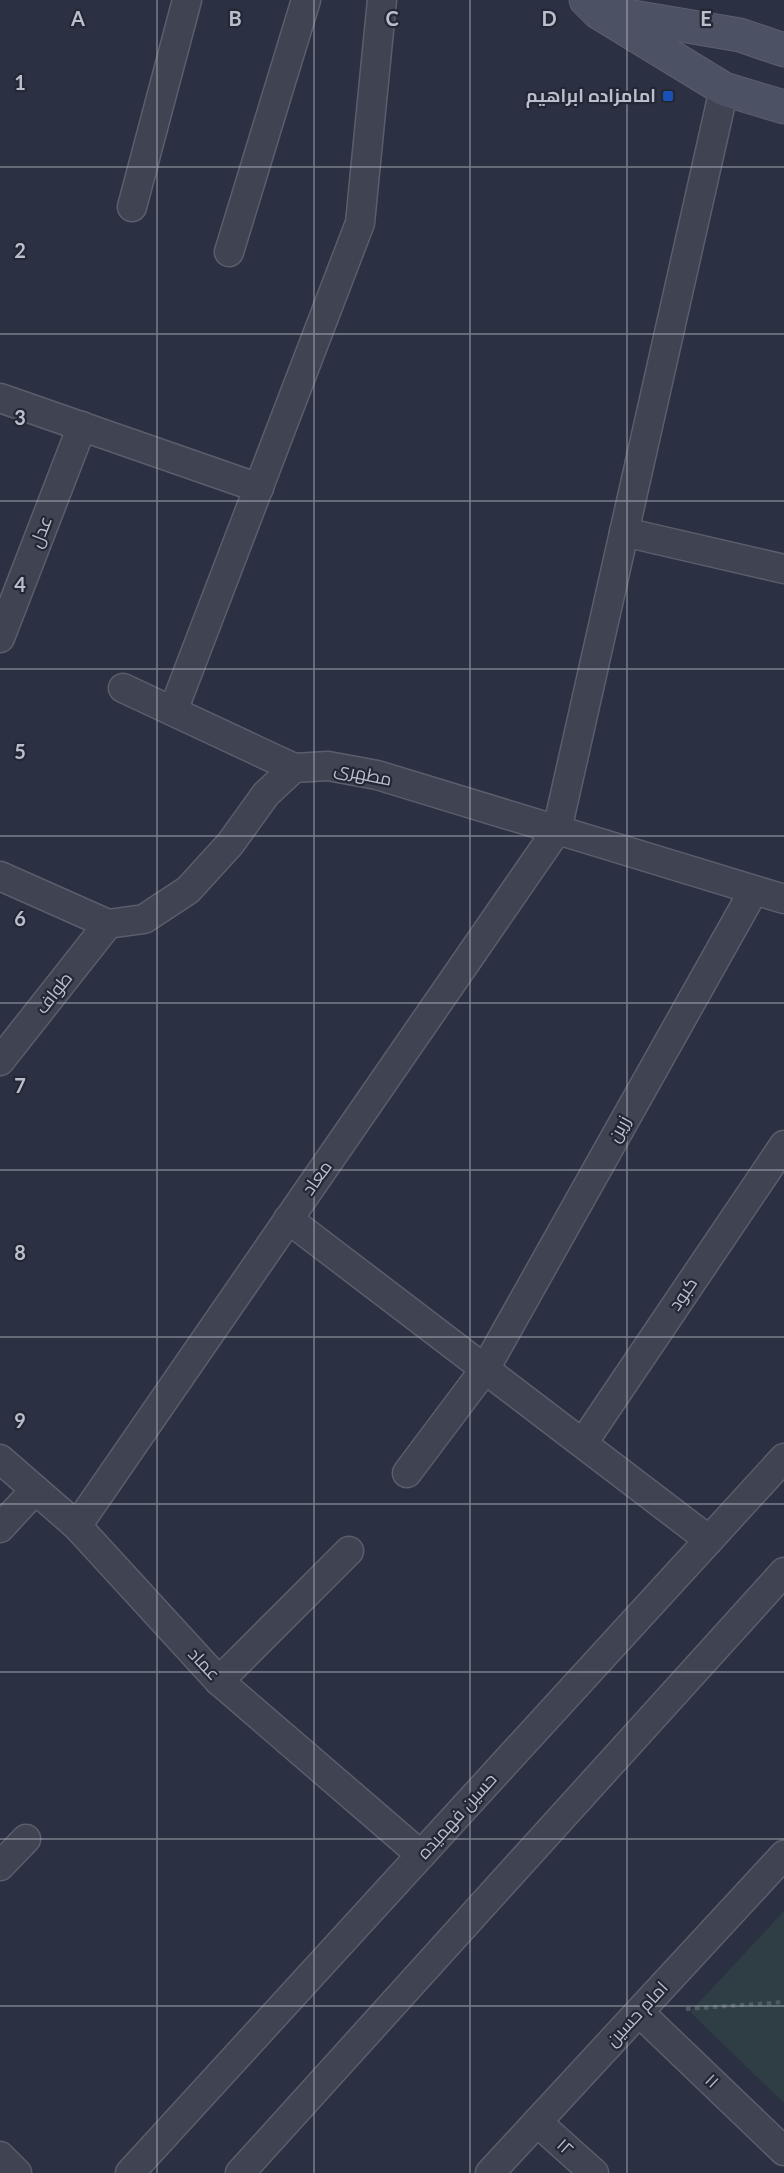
<svg xmlns="http://www.w3.org/2000/svg" width="784" height="2173" font-family="Lato,Cairo,sans-serif">
<style>
.green{fill:#2e3e44}
.lines{fill:none;stroke-linecap:round;stroke-linejoin:round}
.street-casing{stroke:#5a5e6c;stroke-width:31}
.secondary-casing{stroke:#5a5e6c;stroke-width:35}
.path{stroke:#4d5b61;stroke-width:4;stroke-dasharray:4.5 4.5;stroke-linecap:butt}
.street{stroke:#3f4352;stroke-width:28}
.secondary{stroke:#4d5164;stroke-width:33}
.grid{fill:none;stroke:#bcbfcb;stroke-width:1.5;stroke-opacity:0.55}
.transit-dot{fill:#1a4fb4;stroke:#232837;stroke-width:2}
.labels{text-anchor:middle;stroke-width:4.5;stroke-linejoin:round;paint-order:stroke}
.poi-label{font-size:18px;font-weight:bold;fill:#bcbfcb;stroke:#232837;text-anchor:end}
.street-label{font-size:18px;fill:#bcbfcb;stroke:#232837}
.grid-label{font-size:20px;text-anchor:middle;font-weight:bold;fill:#bcbfcb;stroke:#232837;stroke-width:4.5;stroke-linejoin:round;paint-order:stroke}
</style>
<rect width="100%" height="100%" fill="#2b3042"/>
<path class="green" d="M784,1911v192l-94,-91z"/>
<g class="lines">
<defs>
<g id="street">
<path d="M132,207l55,-207"/>
<path d="M229,252l77,-252"/>
<path d="M0,398l259,90"/>
<path d="M624,532l160,37"/>
<path d="M0,638l82,-212"/>
<path d="M123,688l171,80"/>
<path d="M173,711l187,-488 22,-223"/>
<path d="M0,876l108,48 36,-5 44,-29 42,-46 36,-50 28,-26 34,-2 49,9 407,124"/>
<path d="M0,1061l108,-137"/>
<path d="M288,1219l421,321"/>
<path d="M583,1443l201,-298"/>
<path d="M0,1459l77,67 142,155 202,174"/>
<path d="M407,1473l78,-104 269,-479"/>
<path d="M77,1526l480,-696 167,-741"/>
<path d="M0,1528l35,-38"/>
<path d="M219,1681l130,-130"/>
<path d="M0,1866l26,-27"/>
<path d="M639,2012l145,139"/>
<path d="M537,2122l57,51"/>
<path d="M0,2156l17,17"/>
<path d="M130,2173l654,-715"/>
<path d="M240,2173l544,-601"/>
<path d="M490,2173l294,-318"/>
</g>
<g id="secondary">
<path d="M586,0l12,12 126,77 60,18"/>
<path d="M615,14l125,21 44,15"/>
</g>
</defs>
<use href="#street" class="street-casing"/>
<use href="#secondary" class="secondary-casing"/>
<path class="path" d="M686,2009l98,-7"/>
<use href="#street" class="street"/>
<use href="#secondary" class="secondary"/>
</g>
<path class="grid" d="M157,0v2173M314,0v2173M470,0v2173M627,0v2173M0,167h784M0,334h784M0,501h784M0,669h784M0,836h784M0,1003h784M0,1170h784M0,1337h784M0,1504h784M0,1672h784M0,1839h784M0,2006h784"/>
<rect class="transit-dot" x="662" y="90" width="12" height="12" rx="3"/>
<g class="labels">
<g class="poi-label">
<text x="656" y="102">امامزاده ابراهیم</text>
</g>
<g class="street-label">
<text transform="translate(41 532) rotate(-69)" y="6">عدل</text>
<text transform="translate(363 774) rotate(12)" y="6">مطهری</text>
<text transform="translate(54 993) rotate(-52)" y="6">طواف</text>
<text transform="translate(619 1129) rotate(-61)" y="6">زرین</text>
<text transform="translate(317 1178) rotate(-55)" y="6">معاد</text>
<text transform="translate(683 1294) rotate(-56)" y="6">کبود</text>
<text transform="translate(204 1664) rotate(47)" y="6">عماد</text>
<text transform="translate(457 1816) rotate(-48)" y="6">حسین فهمیده</text>
<text transform="translate(637 2014) rotate(-47)" y="6">امام حسین</text>
<text transform="translate(712 2081) rotate(44)" y="6">۱۱</text>
<text transform="translate(565 2147) rotate(42)" y="6">۱۲</text>
</g>
</g>
<g class="grid-label">
<text x="78" y="26">A</text>
<text x="235" y="26">B</text>
<text x="392" y="26">C</text>
<text x="549" y="26">D</text>
<text x="706" y="26">E</text>
<text x="20" y="90">1</text>
<text x="20" y="258">2</text>
<text x="20" y="425">3</text>
<text x="20" y="592">4</text>
<text x="20" y="759">5</text>
<text x="20" y="926">6</text>
<text x="20" y="1093">7</text>
<text x="20" y="1260">8</text>
<text x="20" y="1428">9</text>
</g>
</svg>
